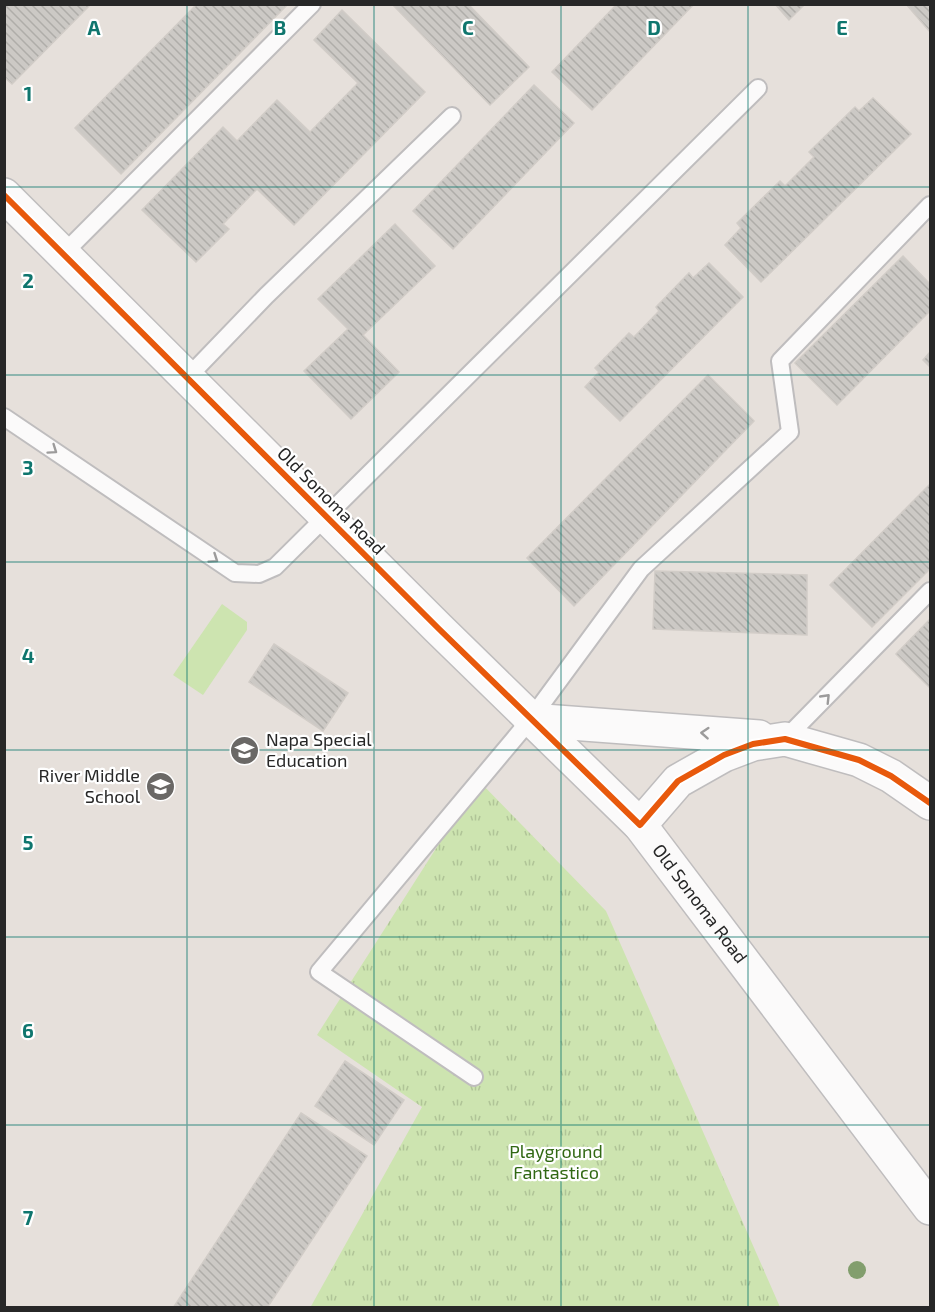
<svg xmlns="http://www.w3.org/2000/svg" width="935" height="1312" font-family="'Exo 2',sans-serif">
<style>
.park{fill:url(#park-tufts)}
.garden{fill:#cde4b0}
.building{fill:url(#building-back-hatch);stroke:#d1ccc7;stroke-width:1.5}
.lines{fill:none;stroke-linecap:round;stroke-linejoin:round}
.service-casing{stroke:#bfbdbe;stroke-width:20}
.minor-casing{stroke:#bfbdbe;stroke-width:36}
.secondary-casing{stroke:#bfbdbe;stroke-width:36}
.service{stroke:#fbfafa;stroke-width:16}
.minor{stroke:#fbfafa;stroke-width:33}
.secondary{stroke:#fbfafa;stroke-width:33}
.cycleway-casing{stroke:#fff;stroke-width:10}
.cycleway{stroke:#e8590c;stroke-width:6}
.tree{fill:#829e6d}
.oneway{stroke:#9c9b9b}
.grid{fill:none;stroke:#0f766e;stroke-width:1.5;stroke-opacity:0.55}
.labels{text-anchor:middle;stroke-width:4.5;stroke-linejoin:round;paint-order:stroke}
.street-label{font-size:18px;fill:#272727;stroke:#fff}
.poi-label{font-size:18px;fill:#272727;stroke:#fff;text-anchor:start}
.park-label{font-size:18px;fill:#316813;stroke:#fff}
.grid-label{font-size:20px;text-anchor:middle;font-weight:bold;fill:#0f766e;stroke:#fff;stroke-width:4.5;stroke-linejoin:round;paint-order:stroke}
</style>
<defs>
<pattern id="park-tufts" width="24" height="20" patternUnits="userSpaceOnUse" patternTransform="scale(1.5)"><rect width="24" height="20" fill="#cde4b0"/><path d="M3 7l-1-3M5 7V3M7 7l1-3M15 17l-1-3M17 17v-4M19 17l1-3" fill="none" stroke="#b0c497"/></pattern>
<pattern id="building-back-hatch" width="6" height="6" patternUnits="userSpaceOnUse" patternTransform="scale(1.5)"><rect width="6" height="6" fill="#ccc9c5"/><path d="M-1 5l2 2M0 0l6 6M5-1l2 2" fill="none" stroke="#afada9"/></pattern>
</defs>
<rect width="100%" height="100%" fill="#e6e0db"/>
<path class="park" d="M479,781l127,130 174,396 -470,1 112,-201 -105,-72z"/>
<path class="garden" d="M222,604l25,18v8l-44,65 -30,-20z"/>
<g class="building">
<path d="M4,4h87l-79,80 -8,-7z"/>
<path d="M197,4h91l-167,170 -46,-46z"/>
<path d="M392,4h76l61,63 -39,38z"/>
<path d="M617,4h77l-102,106 -40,-38z"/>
<path d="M775,4h30l-16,16z"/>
<path d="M906,4h24v28z"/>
<path d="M342,10l83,82 -131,133 -37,-36 -34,35 6,5 -33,33 -54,-52 81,-83 14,14 40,-41 33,32 48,-49 -44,-43z"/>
<path d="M534,85l40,38 -121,126 -40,-38z"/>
<path d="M873,98l38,36 -150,148 -36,-37 16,-17 -4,-5 43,-42 5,5 29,-29 -5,-5 46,-45 4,4z"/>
<path d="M395,224l40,42 -72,69 36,37 -48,47 -47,-48 44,-42 -30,-30z"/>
<path d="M903,256l27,28v27l-93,94 -42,-42z"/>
<path d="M709,263l34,34 -123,124 -35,-34 14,-15 -4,-4 34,-35 5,4 25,-26 -3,-4 33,-34 4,5z"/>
<path d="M930,352v15l-7,-7z"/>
<path d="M708,375l46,46 -180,185 -47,-48z"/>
<path d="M930,484v85l-58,58 -42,-42z"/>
<path d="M655,571l152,4v60l-154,-6z"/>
<path d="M930,619v69l-34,-34z"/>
<path d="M274,644l74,49 -25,38 -74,-49z"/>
<path d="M345,1061l59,39 -30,45 -59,-39z"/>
<path d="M301,1113l66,43 -100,152h-94z"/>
</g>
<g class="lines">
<defs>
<g id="service">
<path d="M63,254l249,-250"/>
<path d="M188,377l78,-81 186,-180"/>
<path d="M4,417l231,156 24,1 16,-7 483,-479"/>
<path d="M785,739l145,-148"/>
<path d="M474,1077l-155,-105 211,-252 111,-151 149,-137 -10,-71 150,-156"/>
</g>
<g id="minor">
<path d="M530,720l229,17"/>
<path d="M640,825l38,-44 46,-26 29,-11 32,-5 74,21 32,16 39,27"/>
</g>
<g id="secondary">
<path id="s1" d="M4,195l434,433 202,197 290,383"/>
</g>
</defs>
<use href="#service" class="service-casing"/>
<use href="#minor" class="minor-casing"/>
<use href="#secondary" class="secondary-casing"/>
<use href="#service" class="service"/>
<use href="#minor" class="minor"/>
<use href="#secondary" class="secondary"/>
<defs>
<path id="cycleway" d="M4,195l434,433 202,197 38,-44 46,-26 29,-11 32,-5 74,21 32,16 39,27"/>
</defs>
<use href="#cycleway" class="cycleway-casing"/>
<use href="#cycleway" class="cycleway"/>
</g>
<circle class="tree" cx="857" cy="1270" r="9"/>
<defs><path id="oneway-chevron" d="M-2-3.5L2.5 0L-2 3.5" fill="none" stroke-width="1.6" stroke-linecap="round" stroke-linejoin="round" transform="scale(1.5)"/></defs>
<g class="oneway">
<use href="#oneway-chevron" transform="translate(53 450) rotate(35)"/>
<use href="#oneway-chevron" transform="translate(214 559) rotate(34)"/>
<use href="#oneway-chevron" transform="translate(826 698) rotate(-46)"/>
<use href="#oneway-chevron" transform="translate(705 733) rotate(-176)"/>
</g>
<path class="grid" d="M187,4v1304M374,4v1304M561,4v1304M748,4v1304M4,187h926M4,375h926M4,562h926M4,750h926M4,937h926M4,1125h926"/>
<defs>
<symbol id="school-disc" viewBox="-11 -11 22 22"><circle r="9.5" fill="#6a6866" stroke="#fff"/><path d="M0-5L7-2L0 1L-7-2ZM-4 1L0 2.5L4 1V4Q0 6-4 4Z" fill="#fff"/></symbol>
</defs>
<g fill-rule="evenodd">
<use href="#school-disc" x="228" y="734" width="33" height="33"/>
<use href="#school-disc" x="144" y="770" width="33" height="33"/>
</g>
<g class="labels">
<g class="street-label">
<text transform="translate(331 501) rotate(45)" y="6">Old Sonoma Road</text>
<text dy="6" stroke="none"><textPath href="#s1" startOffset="994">Old Sonoma Road</textPath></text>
</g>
<g class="poi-label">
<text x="266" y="746">Napa Special<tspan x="266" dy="21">Education</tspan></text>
<text x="140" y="782" text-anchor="end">River Middle<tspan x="140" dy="21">School</tspan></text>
</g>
<g class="park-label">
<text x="556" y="1158">Playground<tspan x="556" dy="21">Fantastico</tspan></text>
</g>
</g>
<g class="grid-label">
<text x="94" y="35">A</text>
<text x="280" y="35">B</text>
<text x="468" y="35">C</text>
<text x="654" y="35">D</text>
<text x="842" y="35">E</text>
<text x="28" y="101">1</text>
<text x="28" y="288">2</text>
<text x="28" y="475">3</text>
<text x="28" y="663">4</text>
<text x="28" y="850">5</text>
<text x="28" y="1038">6</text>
<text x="28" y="1225">7</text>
</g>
<rect width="935" height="1312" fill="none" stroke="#272727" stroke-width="12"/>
</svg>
